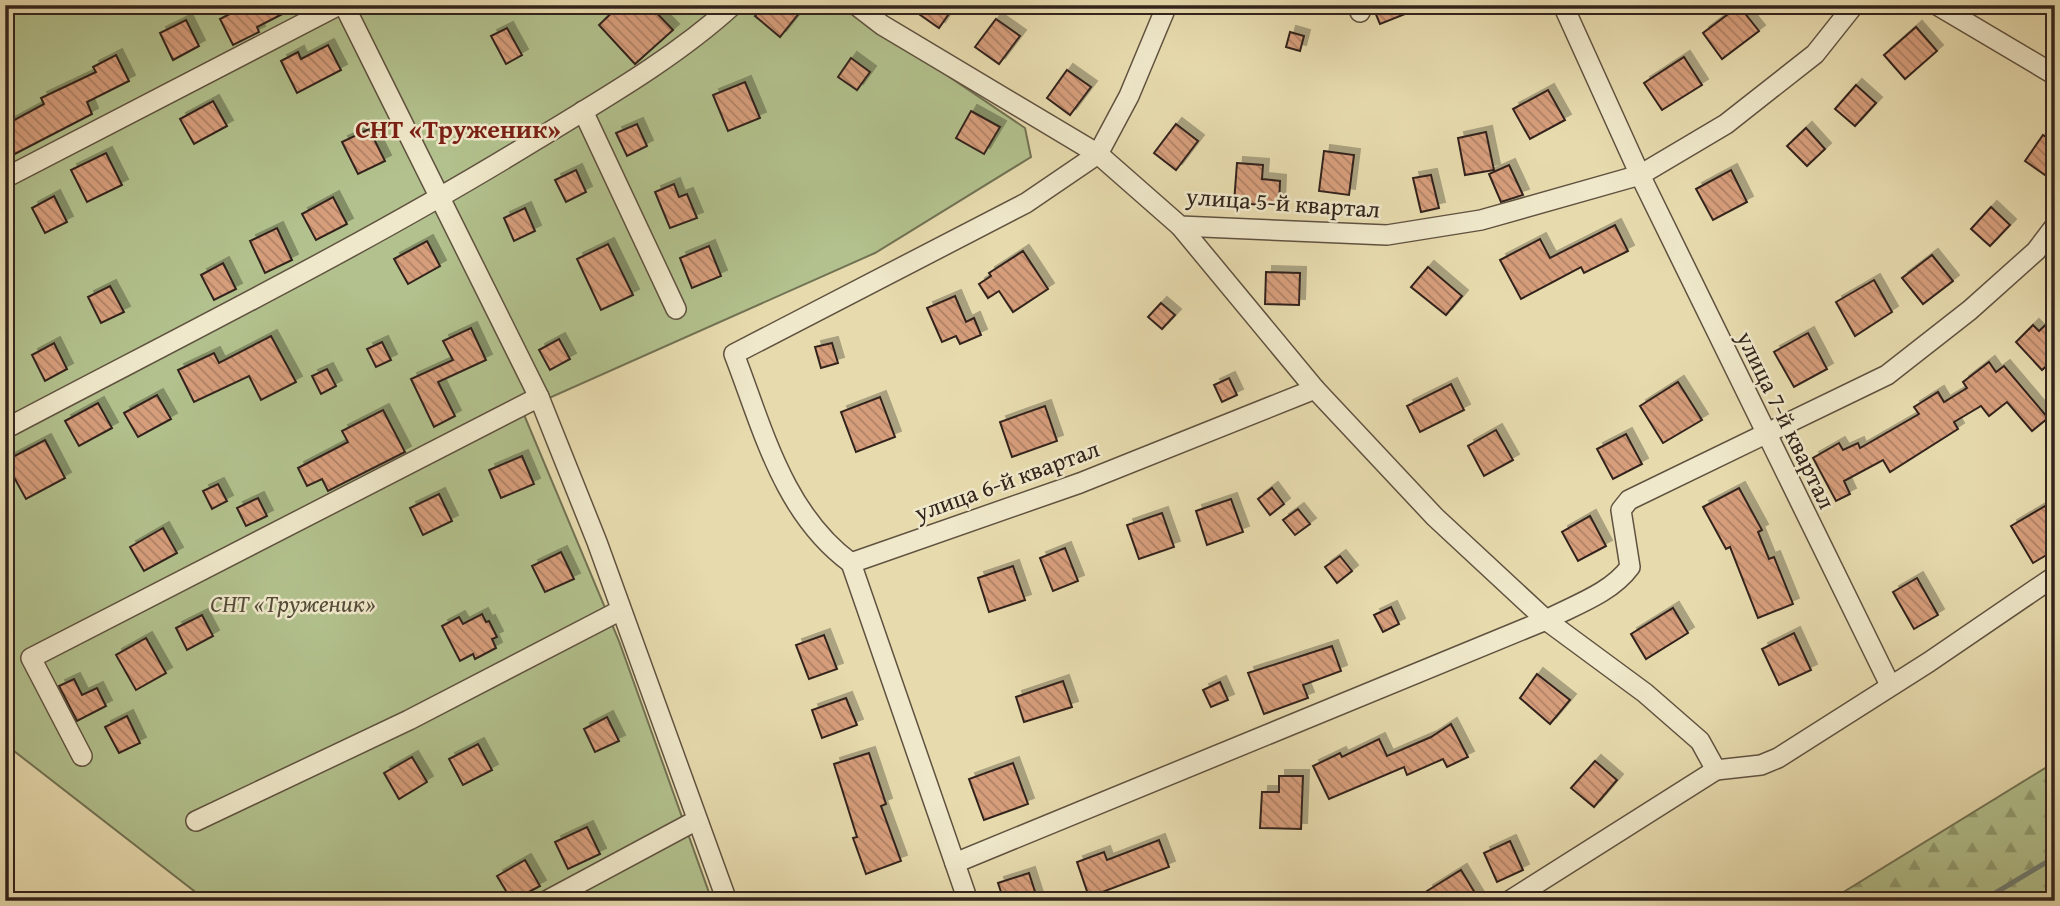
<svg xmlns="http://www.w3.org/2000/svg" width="2060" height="906" font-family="'Gentium Book Plus',serif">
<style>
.green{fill:#b2c18d;stroke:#727254;stroke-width:2}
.forest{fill:url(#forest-firs);stroke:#727254;stroke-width:2}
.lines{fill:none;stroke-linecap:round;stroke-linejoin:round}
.stream{stroke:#6f7e75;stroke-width:5}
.building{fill:url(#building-back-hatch);stroke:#33241c;stroke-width:2;filter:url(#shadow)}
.minor-casing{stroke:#605240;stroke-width:22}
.minor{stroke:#efe8ca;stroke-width:19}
.labels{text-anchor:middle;stroke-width:5;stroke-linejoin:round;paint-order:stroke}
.street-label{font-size:24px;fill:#33241c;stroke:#efe8ca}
.park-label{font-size:24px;font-style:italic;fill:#534b38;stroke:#efe8ca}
.neighbourhood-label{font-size:26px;font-weight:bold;fill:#7a1f14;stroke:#efe8ca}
</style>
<defs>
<pattern id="forest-firs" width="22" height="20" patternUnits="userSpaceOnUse" patternTransform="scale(1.75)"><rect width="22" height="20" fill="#b2c18d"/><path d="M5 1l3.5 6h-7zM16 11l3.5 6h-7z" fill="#919d72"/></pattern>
<pattern id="building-back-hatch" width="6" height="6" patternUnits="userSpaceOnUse" patternTransform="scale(1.75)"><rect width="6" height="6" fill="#d79e7c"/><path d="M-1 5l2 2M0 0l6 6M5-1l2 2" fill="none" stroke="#af8165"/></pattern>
<filter id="shadow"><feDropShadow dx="6" dy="-6" stdDeviation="0" flood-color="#0004"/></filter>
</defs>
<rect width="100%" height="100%" fill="#e7dbae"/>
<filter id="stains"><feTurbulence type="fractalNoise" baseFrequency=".00286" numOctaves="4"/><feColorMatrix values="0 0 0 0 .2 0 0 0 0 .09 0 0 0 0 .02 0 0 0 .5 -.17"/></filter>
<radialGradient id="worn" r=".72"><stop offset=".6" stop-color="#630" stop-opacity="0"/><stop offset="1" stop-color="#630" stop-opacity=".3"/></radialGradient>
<path class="green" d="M5,5h838l182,123 6,29 -156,96 -353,157 97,231 93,260h-505l-202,-157z"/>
<path class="forest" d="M2055,762v130l-13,9h-213z"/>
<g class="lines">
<path class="stream" d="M1982,901l73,-44"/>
</g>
<g class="building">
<path d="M247,5h53l-43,22 2,5 -26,13 -13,-26z"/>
<path d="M620,5h29l24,25 -38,34 -36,-39z"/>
<path d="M764,5h27l9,7 -20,25 -25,-21z"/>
<path d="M906,5h49l-16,23z"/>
<path d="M1372,5h53v1l-45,18z"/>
<path d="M1739,6l20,25 -37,28 -19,-26z"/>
<path d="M996,19l24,17 -21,28 -24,-17z"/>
<path d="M186,20l13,26 -26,14 -13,-27z"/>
<path d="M1916,27l21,24 -32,28 -21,-24z"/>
<path d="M507,28l15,27 -16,9 -15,-28z"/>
<path d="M1290,32l14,4 -4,15 -14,-4z"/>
<path d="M328,45l13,25 -44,23 -16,-32 17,-9 3,7z"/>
<path d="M116,55l13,26 -42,21 5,12 -87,45v-34l39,-21 -3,-6 55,-26 -3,-5z"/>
<path d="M1684,57l18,28 -40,25 -18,-27z"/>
<path d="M851,58l19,14 -13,18 -19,-13z"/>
<path d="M1067,70l24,17 -21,28 -23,-17z"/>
<path d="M745,82l15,36 -32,13 -15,-36z"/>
<path d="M1856,85l20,18 -21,23 -20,-17z"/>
<path d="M1548,90l17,30 -35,19 -17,-30z"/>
<path d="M213,101l14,25 -33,18 -14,-25z"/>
<path d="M971,111l29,16 -16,27 -28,-16z"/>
<path d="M637,124l10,22 -20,10 -11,-23z"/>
<path d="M1176,124l22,17 -22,29 -22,-17z"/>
<path d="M1806,128l19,21 -18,17 -20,-20z"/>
<path d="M369,129l16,32 -27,13 -16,-32z"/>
<path d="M1486,132l8,38 -29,5 -7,-37z"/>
<path d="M2043,135l12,8v39l-30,-21z"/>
<path d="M1324,151l30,4 -5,40 -30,-4z"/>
<path d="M106,153l16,32 -35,17 -16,-32z"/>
<path d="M1237,163l26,2 -1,14 18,2 -1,25 -45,-3z"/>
<path d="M1509,165l14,30 -22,7 -12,-28z"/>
<path d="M576,170l10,22 -20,10 -11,-22z"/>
<path d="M1731,170l16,32 -34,18 -17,-31z"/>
<path d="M1431,175l8,33 -18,4 -8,-34z"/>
<path d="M674,184l5,13 8,-3 10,24 -27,10 -15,-36z"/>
<path d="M54,196l13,26 -22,11 -13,-25z"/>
<path d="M333,197l14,27 -31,16 -14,-26z"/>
<path d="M1991,207l19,18 -20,21 -19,-17z"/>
<path d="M525,208l10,23 -21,10 -10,-23z"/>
<path d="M1615,225l13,26 -44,22 -3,-6 -60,32 -21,-39 40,-21 10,19z"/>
<path d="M277,228l15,32 -27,13 -15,-32z"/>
<path d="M427,241l13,25 -32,18 -14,-25z"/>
<path d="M608,244l25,51 -32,15 -24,-51z"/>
<path d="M709,246l12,30 -29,12 -12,-30z"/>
<path d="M1023,251l25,38 -35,23 -14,-21 -11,7 -9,-14 12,-8 -2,-3z"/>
<path d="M1932,255l21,26 -30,23 -21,-26z"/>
<path d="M223,263l13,26 -22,11 -13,-25z"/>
<path d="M1428,267l34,29 -16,19 -35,-28z"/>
<path d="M1266,272l34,1 -1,32 -34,-1z"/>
<path d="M1874,280l18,32 -37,24 -19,-34z"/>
<path d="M110,286l14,26 -23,11 -13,-26z"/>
<path d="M955,296l11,26 8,-4 7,17 -21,9 -4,-8 -14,6 -15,-34z"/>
<path d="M1161,303l14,12 -13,14 -14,-12z"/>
<path d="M2055,316v42l-13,12 -26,-28 17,-17 6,6z"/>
<path d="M471,328l15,32 -48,22 17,34 -21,11 -23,-48 42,-19 -10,-19z"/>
<path d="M1808,333l19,36 -33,18 -20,-35z"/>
<path d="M271,336l25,46 -35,18 -12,-24 -55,26 -16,-32 36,-17 5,10z"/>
<path d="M559,339l11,20 -20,11 -11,-20z"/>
<path d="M382,342l9,18 -15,7 -9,-18z"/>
<path d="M54,343l13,26 -22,12 -13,-26z"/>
<path d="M832,343l6,20 -17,5 -6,-21z"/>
<path d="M1989,362l7,10 8,-6 44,52 -16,13 -25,-29 -18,14 -8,-10 -27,16 4,7 -68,43 -7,-12 -39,21 6,13 -14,7 -23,-43 26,-15 4,7 15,-7 2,5 59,-34 -5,-7 24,-15 6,10 23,-14 -4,-6z"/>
<path d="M327,369l9,17 -15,8 -9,-18z"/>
<path d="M1229,378l8,17 -15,7 -8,-17z"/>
<path d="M1678,382l24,38 -39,23 -23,-37z"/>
<path d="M1451,384l13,26 -44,22 -13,-26z"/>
<path d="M157,395l14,24 -33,18 -14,-24z"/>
<path d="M880,397l15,40 -39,15 -15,-40z"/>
<path d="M98,403l14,25 -33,18 -14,-25z"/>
<path d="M1045,406l12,35 -45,16 -12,-35z"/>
<path d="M383,410l22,42 -77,39 -6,-12 -15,7 -9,-18 50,-26 -6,-11z"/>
<path d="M1496,430l17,30 -29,16 -16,-30z"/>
<path d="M1626,434l16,30 -29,15 -16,-30z"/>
<path d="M45,440l20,38 -39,21 -21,-38z"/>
<path d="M522,456l12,28 -33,14 -12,-28z"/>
<path d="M218,484l9,17 -15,8 -9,-18z"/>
<path d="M1272,488l12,16 -14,11 -12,-16z"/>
<path d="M1739,488l23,42 -4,2 11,27 5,-2 19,47 -35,14 -28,-71 -4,2 -23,-42z"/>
<path d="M439,494l13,27 -29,14 -13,-27z"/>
<path d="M258,498l9,18 -21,10 -9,-18z"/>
<path d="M1231,499l12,33 -36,13 -11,-34z"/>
<path d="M2045,506l10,16v28l-22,13 -22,-37z"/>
<path d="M1298,509l12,15 -15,11 -12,-15z"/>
<path d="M1162,513l12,34 -35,12 -12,-34z"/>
<path d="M1590,516l16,30 -28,15 -16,-29z"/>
<path d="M163,528l14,25 -33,18 -14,-24z"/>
<path d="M1065,548l13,33 -25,10 -13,-33z"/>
<path d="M561,552l13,27 -29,13 -13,-26z"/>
<path d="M1340,556l12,15 -15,12 -12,-16z"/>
<path d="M1013,566l12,34 -36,12 -11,-34z"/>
<path d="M1917,578l21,37 -24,14 -21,-37z"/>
<path d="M1391,607l8,17 -16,8 -9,-17z"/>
<path d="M1673,608l15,25 -42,26 -15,-25z"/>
<path d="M482,614l4,8 3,-1 8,16 -5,2 4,9 -21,11 -2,-5 -13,7 -18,-35 17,-9 4,7z"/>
<path d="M202,615l11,21 -26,14 -11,-22z"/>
<path d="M1794,633l17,37 -32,15 -17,-36z"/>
<path d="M824,635l13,34 -28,10 -13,-34z"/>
<path d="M146,638l20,35 -30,17 -20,-35z"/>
<path d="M1332,646l9,25 -38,14 5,13 -44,16 -16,-41z"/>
<path d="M1537,674l33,26 -20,24 -30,-26z"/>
<path d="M74,679l8,16 15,-7 9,18 -29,15 -18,-35z"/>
<path d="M1063,681l9,26 -48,15 -8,-25z"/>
<path d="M1220,682l8,18 -17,7 -8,-17z"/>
<path d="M846,698l11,27 -35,13 -10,-28z"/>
<path d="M127,716l13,27 -21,10 -14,-26z"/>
<path d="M607,717l12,24 -24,11 -11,-23z"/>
<path d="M1451,724l17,33 -21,10 -4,-8 -36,16 -3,-8 -75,32 -16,-33 27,-13 2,4 37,-18 8,17 44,-19z"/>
<path d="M478,744l14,26 -29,15 -14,-26z"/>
<path d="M869,753l17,51 -5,2 20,55 -35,13 -13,-36 4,-1 -23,-73z"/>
<path d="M412,757l15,25 -28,17 -15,-26z"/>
<path d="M1595,761l22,19 -23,27 -23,-19z"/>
<path d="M1013,763l15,41 -44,16 -15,-41z"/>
<path d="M1279,776h24l-2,53 -41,-1 2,-36h17z"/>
<path d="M587,827l13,27 -32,15 -13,-27z"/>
<path d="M1159,840l10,27 -80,30 -12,-35 27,-10 3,8z"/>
<path d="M1510,841l13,29 -26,12 -13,-29z"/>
<path d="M525,860l15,26 -28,15 -15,-25z"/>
<path d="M1461,870l19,31h-47l-6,-10z"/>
<path d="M1029,873l9,28h-34l-6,-18z"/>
</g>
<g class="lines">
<defs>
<g id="minor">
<path d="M344,5l195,392 58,145 130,359"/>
<path d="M856,5l26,20 216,129 82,72 207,9 94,-15 159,-45 86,-51 89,-70 39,-49"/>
<path d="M1359,5l1,7"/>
<path d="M1563,5l77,170 250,510"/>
<path d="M1937,5l118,70"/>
<path d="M583,111l93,198"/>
<path d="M5,178l334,-173"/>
<path d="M1315,389l120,128 111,103 99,73 55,48 16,29 -207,131"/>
<path d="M5,429c178,-94 360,-184 531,-289 67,-41 139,-82 197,-135"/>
<path d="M851,563c-68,-50 -88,-134 -117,-209l292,-151 72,-49 31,-58 38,-91"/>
<path d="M851,563l229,-80 235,-94 -135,-163"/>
<path d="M851,563l117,338"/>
<path d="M82,756l-51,-98 508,-261"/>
<path d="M1716,770l45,-5 17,-7 151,-96 126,-86"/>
<path d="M196,821l213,-101 212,-110"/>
<path d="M955,863l591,-243c29,-15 65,-27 84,-53l-9,-57 8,-10 258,-125 83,-65 66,-59 19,-25"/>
<path d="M546,901l151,-81"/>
</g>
</defs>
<use href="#minor" class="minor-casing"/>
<use href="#minor" class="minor"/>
</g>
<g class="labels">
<g class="street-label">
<text transform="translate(1283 203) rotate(4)" y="8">улица 5-й квартал</text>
<text transform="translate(1786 420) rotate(64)" y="8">улица 7-й квартал</text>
<text transform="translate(1007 481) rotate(-20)" y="8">улица 6-й квартал</text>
</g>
<g class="park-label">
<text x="293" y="612">СНТ «Труженик»</text>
</g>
<g class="neighbourhood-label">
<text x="458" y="138">СНТ «Труженик»</text>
</g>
</g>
<rect width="2060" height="906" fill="none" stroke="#e7dbae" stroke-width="28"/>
<rect x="7" y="7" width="2046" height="892" fill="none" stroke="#33241c" stroke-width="3.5"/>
<rect x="14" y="14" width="2032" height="878" fill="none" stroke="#33241c" stroke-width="2"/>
<rect width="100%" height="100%" filter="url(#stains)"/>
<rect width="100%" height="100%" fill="url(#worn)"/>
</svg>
